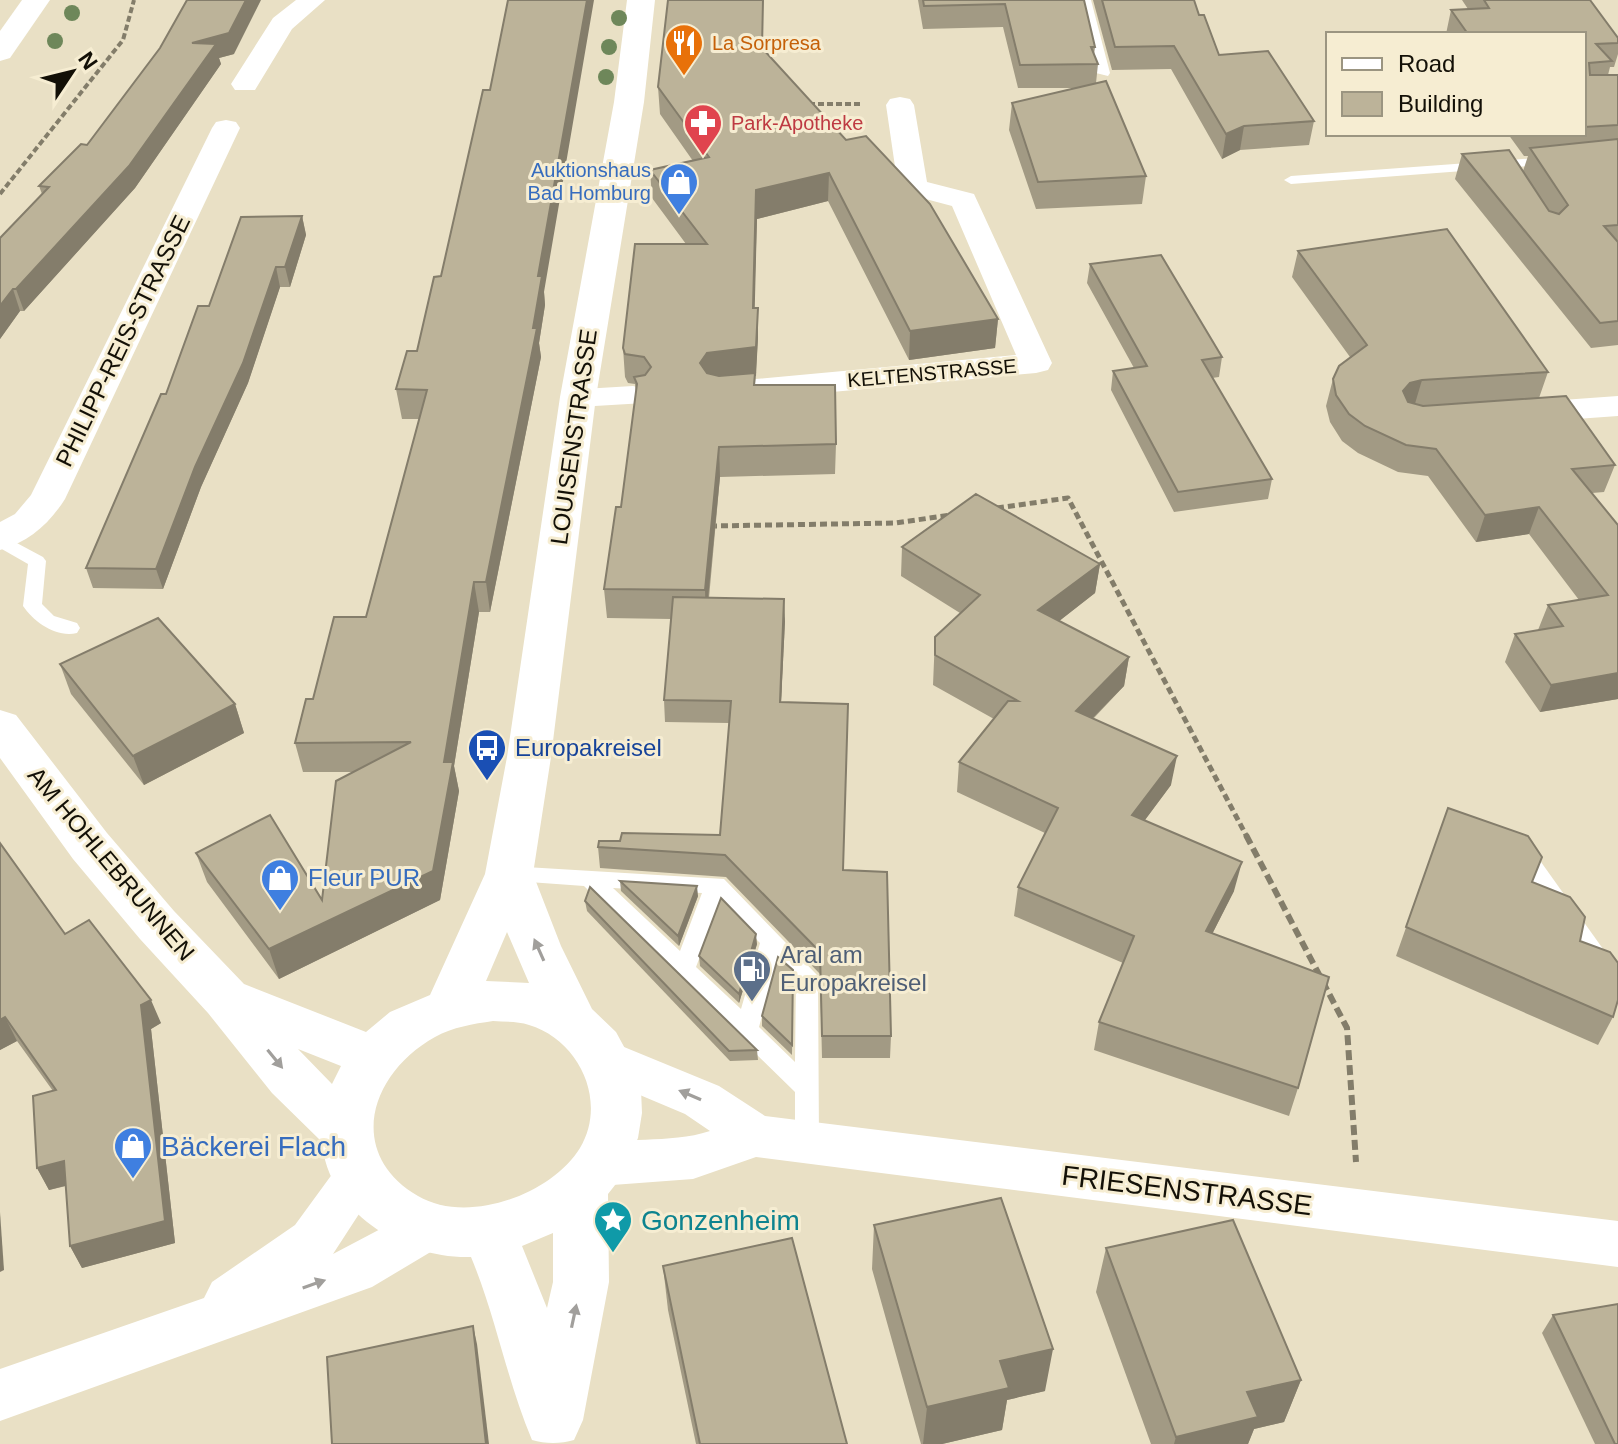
<svg xmlns="http://www.w3.org/2000/svg" width="1618" height="1444" font-family="Arial,sans-serif">
<style>
.lines{fill:none;stroke-linecap:round;stroke-linejoin:round}
.path-far2{stroke:#837d6a;stroke-width:4;stroke-dasharray:6 3;stroke-linecap:butt}
.path-far1{stroke:#837d6a;stroke-width:5;stroke-dasharray:7 4;stroke-linecap:butt}
.path{stroke:#837d6a;stroke-width:6;stroke-dasharray:10 5;stroke-linecap:butt}
.service{fill:#fff;fill-rule:evenodd}
.minor{fill:#fff;fill-rule:evenodd}
.tertiary{fill:#fff;fill-rule:evenodd}
.tree{fill:#6e875a}
.wall{fill:#a29a84}
.shaded-wall{fill:#847d6b}
.building{fill:#bcb399;stroke:#847d6b;stroke-width:2}
.oneway{fill:#a19f9c}
.labels{text-anchor:middle;stroke-width:6;stroke-linejoin:round;paint-order:stroke}
.far-food-label{font-size:20px;fill:#c56008;stroke:#f6edd2;text-anchor:start}
.far-health-label{font-size:20px;fill:#be3a42;stroke:#f6edd2;text-anchor:start}
.far-shop-label{font-size:20px;fill:#366cbe;stroke:#f6edd2;text-anchor:end}
.far-street-label{font-size:20px;fill:#131007;stroke:#f6edd2}
.street-label{font-size:24px;fill:#131007;stroke:#f6edd2}
.transit-label{font-size:24px;fill:#164399;stroke:#f6edd2;text-anchor:start}
.shop-label{font-size:24px;fill:#366cbe;stroke:#f6edd2;text-anchor:start}
.service-label{font-size:24px;fill:#4e5e75;stroke:#f6edd2;text-anchor:start}
.near-shop-label{font-size:28px;fill:#366cbe;stroke:#f6edd2;text-anchor:start}
.near-street-label{font-size:28px;fill:#131007;stroke:#f6edd2}
.near-culture-label{font-size:28px;fill:#0d838f;stroke:#f6edd2;text-anchor:start}
</style>
<rect width="100%" height="100%" fill="#e9e0c5"/>
<g class="lines">
<g class="path-far2">
<path d="M809,104h54"/>
<path d="M0,194l123,-154 11,-40"/>
</g>
<g class="path-far1">
<path d="M997,508l71,-10 179,339"/>
<path d="M710,526l185,-3 56,-8"/>
</g>
<path class="path" d="M1246,835l101,193 9,134"/>
<g class="service">
<path d="M1079,0h12l19,73 -2,3 -12,-3z"/>
<path d="M1550,157l5,1v6l-264,20 -7,-4 7,-4z"/>
<path d="M0,534l43,23 3,4 -4,43 12,12 23,7 3,5 -3,5c-21,5 -43,-11 -54,-27l5,-42 -28,-16z"/>
<path d="M1528,853l8,2 82,115v27l-8,-2 -90,-128 -3,-6 3,-6z"/>
<path d="M509,866l215,13 94,97 1,166 -3,7 -9,4 -9,-4 -3,-7v-50l-211,-206 -83,-6 -3,-6 3,-6zM613,888l89,5 -22,58zM720,903l40,40 -19,66 -45,-42zM777,961l19,18 -1,83 -36,-35z"/>
</g>
<g class="minor">
<path d="M296,0h29l-33,29 -37,61h-20l-4,-6 42,-66z"/>
<path d="M900,97l10,2 4,6 13,77 47,12 78,169 -4,7 -12,3 -291,27 -12,-3 -5,-7 5,-7 12,-3 271,-25 -64,-149 -49,-13 -5,-6 -12,-82 4,-6z"/>
<path d="M226,120l10,2 4,6 -175,371c-16,25 -36,43 -65,51v-28l15,-8 16,-19 181,-367 4,-6z"/>
<path d="M633,386l12,3 5,7 -5,7 -67,4 -12,-3 -5,-7 5,-7z"/>
<path d="M1618,396v20l-96,7 -12,-3 -5,-7 5,-7 12,-3z"/>
<path d="M607,1040l112,46 46,30 853,105v46l-862,-110 -63,22 -94,7 -17,-7 -7,-15 7,-15c41,-15 86,-4 128,-18l-25,-17 -95,-40 -6,-14 6,-14z"/>
<path d="M358,1155l17,7 8,15 -50,77 93,-49 18,7 7,16 -7,16 -72,43 -372,134v-52l204,-71 8,-16 83,-57 46,-63z"/>
</g>
<g class="tertiary">
<path d="M22,0h28l-40,58 -10,3v-30z"/>
<path d="M627,0h28l-11,102 -48,295 -45,360 -18,117 28,72 31,63 24,23 19,35 6,23 1,23 -4,25 -19,42 -11,14 1,88 -26,138 -9,20c-13,4 -29,4 -42,0 -25,-59 -36,-123 -61,-183 -67,2 -143,-44 -149,-115l-50,-49 -64,-80 -68,-74 -67,-80 -73,-101v-48l16,5 91,118 67,78 70,73 122,48 24,-20 40,-17 55,-121 22,-117 53,-360 54,-295zM507,932l22,51 -43,-2zM493,1021c12,1 25,0 36,4 50,15 79,76 51,123 -29,47 -113,77 -162,48 -73,-43 -48,-123 17,-159 18,-10 38,-13 58,-16zM298,1049l43,17 -9,18zM553,1233v49l-6,26 -25,-62z"/>
</g>
</g>
<g class="tree">
<circle cx="72" cy="13" r="8"/>
<circle cx="619" cy="18" r="8"/>
<circle cx="55" cy="41" r="8"/>
<circle cx="609" cy="47" r="8"/>
<circle cx="606" cy="77" r="8"/>
</g>
<g class="wall">
<path d="M918,0h166l11,47 -1,8 4,9 -2,19 50,93 -4,28 -106,5 -27,-79 3,-27 63,-15h-57l-15,-61 -80,2z"/>
<path d="M1093,0h101l5,15 20,40 95,66 -5,24 -69,5 -18,9 -51,-90 -59,1z"/>
<path d="M1462,0h128l28,38v16l-4,13h-4l-2,8h10v270l-27,3 -136,-169 7,-25 61,17 5,-15h-4l-16,-22h76v-100h-138l5,-24 17,-1z"/>
<path d="M160,48l74,6 -15,4 2,6 -86,124 -111,123h-4l-20,28v-101l42,-44 -3,-8 48,-41z"/>
<path d="M763,49l235,270 -3,29 -86,12 -81,-159 -71,18 -3,89h4v29l-3,48 81,59 -1,30 -115,3 -11,121 76,23 -4,81 62,168 48,166 -1,22h-68l-2,-84 -94,-97 -126,-9 -2,-21 22,-6 100,-6 9,-112 -64,-1 -1,-22 7,-81 -64,-1 -3,-29 17,-82 15,-113 -1,-10 -7,-1 -3,-6 -2,-29 63,-104 -34,-46 -2,-28 43,-9 -33,-47 -2,-27z"/>
<path d="M302,216l4,19 -16,52h-10l-32,96 -47,104 -38,102 -70,-1 -7,-20 80,-174 43,-88z"/>
<path d="M1298,251l250,121 -9,26 76,67 -11,27 -12,1 26,32v174l-78,13 -35,-50 10,-28 23,-4 10,-25 31,-5 -50,-66 -53,8 -48,-66 -30,-4 -40,-19 -16,-12 -12,-19 -4,-16 7,-27 17,-22 -58,-80z"/>
<path d="M1090,264l132,93 -3,20 -7,1 60,101 -4,20 -94,13 -63,-122 2,-19 21,-3 -47,-85z"/>
<path d="M544,292l1,13 -6,38 2,14 -51,255h-11l-25,154 5,25 -19,109 -161,79 -72,-97 -11,-29 126,47 31,-128h-50l-8,-29 18,-44 53,-82 53,-198h-17l-6,-30 21,-38z"/>
<path d="M902,547l198,17 -5,29 -36,28 70,36 -5,29 -31,33 78,66 -26,35 89,71 -22,43 86,154 -9,28 -195,-66 5,-28 24,-59 -109,-47 4,-29 27,-54 -88,-41 2,-30 35,-43 -61,-34 2,-48 25,-24 -59,-37z"/>
<path d="M60,664l175,40 9,29 -100,52 -73,-91z"/>
<path d="M1448,808l84,74 48,59 33,76 -15,28 -202,-89z"/>
<path d="M0,843l65,91 96,89 -10,6 24,214 -93,25 -12,-22 -4,-60 -17,4 -12,-22 16,-77 -36,-50 -17,9z"/>
<path d="M620,881l78,15 -19,50 -58,-55z"/>
<path d="M585,901l172,149 1,10 -28,1 -143,-150z"/>
<path d="M757,944l-18,59 -39,-37 -1,-10z"/>
<path d="M793,970l-1,85 -30,-29v-10z"/>
<path d="M874,1225l171,166 -38,9 -5,30 -60,14h-21l-49,-175z"/>
<path d="M1106,1248l195,132 -17,42 -30,7 -6,15h-97l-55,-152z"/>
<path d="M663,1266l184,178h-151l-28,-134z"/>
<path d="M1553,1315l65,129h-23l-53,-111z"/>
</g>
<g class="shaded-wall">
<path d="M246,0h15l-27,54 -15,4 2,6 -86,124 -111,123 -8,-22 176,-246z"/>
<path d="M587,0h7l-50,292 1,13 -6,38 2,14 -51,255 -4,-30 47,-254 5,-52z"/>
<path d="M1244,126l-4,24 -18,9 4,-25z"/>
<path d="M829,173l-1,28 -71,18 -3,118 -1,-29 3,-118z"/>
<path d="M302,216l4,19 -16,52 -5,-20z"/>
<path d="M276,267l4,20 -32,96 -47,104 -38,102 -7,-20 39,-102z"/>
<path d="M13,289l7,22 -20,28v-33z"/>
<path d="M758,308v29l-2,39h-1v39l-47,-33 -8,-19 7,-10z"/>
<path d="M998,319l-3,29 -86,12 1,-29z"/>
<path d="M1422,380l-8,27 -12,3 1,-19 7,-8z"/>
<path d="M719,447l1,30 -14,142 -1,-29z"/>
<path d="M1539,507l-10,27 -53,8 9,-27z"/>
<path d="M1100,564l-5,29 -60,47 3,-30z"/>
<path d="M474,582l5,30 -25,154 5,25 -19,109 -161,79 -10,-30 164,-78 11,-109z"/>
<path d="M784,599l1,22 -5,103v-22z"/>
<path d="M1129,657l-5,29 -53,54 5,-29z"/>
<path d="M1618,673v26l-78,13 11,-27z"/>
<path d="M235,704l9,29 -100,52 -11,-29z"/>
<path d="M1177,756l-6,29 -44,59 5,-29z"/>
<path d="M1242,862l-8,29 -35,69 7,-29z"/>
<path d="M697,886l1,10 -19,50 -1,-10z"/>
<path d="M756,934l1,10 -18,59v-9z"/>
<path d="M151,1000l10,23 -10,6 24,214 -93,25 -12,-22 71,-241z"/>
<path d="M5,1017l12,24 -17,9v-30z"/>
<path d="M64,1161l12,22 -27,7 -12,-22z"/>
<path d="M0,1212l4,58 -4,2z"/>
<path d="M473,1326l4,18 12,100h-3z"/>
<path d="M1053,1349l-8,42 -38,9 -5,30 -60,14h-19l4,-37 73,-46z"/>
<path d="M1301,1380l-17,42 -30,7 -6,15h-74l2,-7 71,-45z"/>
</g>
<g class="building">
<path d="M187,0h59l-17,33 -37,10 24,1 -87,122 -113,123h-3l-13,17v-68l49,-51 -10,-1 42,-42 6,1 73,-97z"/>
<path d="M508,0h79l-49,276h4l-9,52h4l-51,254h-12l-30,180h9l-20,109 -164,78 -73,-96 74,-38 52,85 14,-119 75,-39 -116,1 11,-44h7l21,-82h32l61,-227 -31,-1 11,-38h10l17,-74 7,-1 42,-186h7z"/>
<path d="M668,0h95l-1,48 84,92 20,-4 64,68 68,115 -88,12 -81,-158 -73,17 -3,118h5l-2,39 -49,6 -7,10 7,10 12,3 36,-3 -1,12h81l1,59 -117,3 -14,143 -101,-1 12,-82h5l16,-123 -3,-7 11,-2 6,-8 -7,-10 -19,-3 -2,-6 12,-104h72l-57,-74 59,-13 -51,-70z"/>
<path d="M923,0h161l11,47h-4l7,17 -78,1 -15,-61 -81,2z"/>
<path d="M1102,0h92l5,15h5l15,40 49,-4 46,70 -70,5 -18,8 -52,-88 -59,1z"/>
<path d="M1484,0h106l28,38v5l-22,1 16,17 -23,2 1,12h28v50l-34,2v-93h-116l-17,-24 38,-2z"/>
<path d="M1106,81l40,95 -108,6 -26,-79z"/>
<path d="M1618,139v86l-14,1 14,16v79l-18,2 -138,-169 47,-4 40,61 10,3 9,-9 -38,-57z"/>
<path d="M302,216l-17,51h-9l-33,96 -48,104 -39,102 -70,-1 75,-174h5l32,-88h11l32,-89z"/>
<path d="M1447,229l101,143 -126,8 -12,3 -7,8 5,11 15,4 143,-10 49,69 -43,4 46,56v148l-67,12 -36,-51 48,-8 -15,-21 60,-10 -69,-88 -54,8 -49,-66 -30,-4 -41,-19 -16,-12 -13,-19 -3,-16 6,-13 28,-21 -69,-94z"/>
<path d="M1161,255l61,102 -20,3 70,119 -94,13 -65,-121 34,-5 -57,-102z"/>
<path d="M976,494l124,70 -62,46 91,47 -53,54 101,45 -45,59 110,47 -36,69 123,46 -31,111 -199,-66 35,-86 -116,-49 40,-79 -99,-46 49,-61h10l-83,-46v-18l45,-42 -78,-48z"/>
<path d="M673,597l111,2 -4,103 68,2 -5,166 44,2 4,164h-69l-2,-84 -95,-97 -127,-8 1,-6h21l2,-8 98,2 11,-134 -67,-1z"/>
<path d="M158,618l77,86 -102,52 -73,-92z"/>
<path d="M1448,808l80,28 14,21 -10,25 38,15 15,20 -5,24 30,11 8,11v37l-5,17 -207,-90z"/>
<path d="M0,843l65,91 24,-14 62,80 -10,5 24,216 -95,25 -6,-85 -27,7 -4,-72 23,-6 -51,-73 -5,3z"/>
<path d="M620,881l77,5 -19,50z"/>
<path d="M590,887l167,163 -28,1 -144,-150z"/>
<path d="M721,898l35,36 -17,60 -40,-38z"/>
<path d="M778,957l15,13 -1,75 -30,-29z"/>
<path d="M1001,1198l52,151 -53,12 9,27 -82,19 -53,-182z"/>
<path d="M1233,1220l68,160 -54,12 11,25 -82,20 -70,-189z"/>
<path d="M792,1238l55,206h-147l-37,-178z"/>
<path d="M1618,1304v140h-3l-62,-129z"/>
<path d="M473,1326l13,118h-154l-5,-87z"/>
</g>
<defs><path id="oneway-solid" d="M-6-.8H1V-3.2L6.5 0L1 3.2V.8H-6Z" transform="scale(2)"/></defs>
<g class="oneway">
<use href="#oneway-solid" transform="translate(539 950) rotate(-114)"/>
<use href="#oneway-solid" transform="translate(275 1059) rotate(51)"/>
<use href="#oneway-solid" transform="translate(690 1095) rotate(-157)"/>
<use href="#oneway-solid" transform="translate(314 1284) rotate(-19)"/>
<use href="#oneway-solid" transform="translate(574 1316) rotate(-78)"/>
</g>
<defs>
<symbol id="restaurant-pin" viewBox="-11 -11 22 30"><path d="M0 17L-7.5 6A9.5 9.5 0 1 1 7.5 6Z" fill="#e8710a" stroke="#f6edd2"/><path d="M-5-6h1v4h1v-4h1v4h1v-4h1v5L-1.5 .5V6h-2V.5L-5-1ZM5-6V6H3V1.5H1.5Q1.5-4 5-6Z" fill="#fff"/></symbol>
<symbol id="pharmacy-pin" viewBox="-11 -11 22 30"><path d="M0 17L-7.5 6A9.5 9.5 0 1 1 7.5 6Z" fill="#e0444e" stroke="#f6edd2"/><path d="M-2-6h4v4h4v4h-4v4h-4v-4h-4v-4h4Z" fill="#fff"/></symbol>
<symbol id="shop-pin" viewBox="-11 -11 22 30"><path d="M0 17L-7.5 6A9.5 9.5 0 1 1 7.5 6Z" fill="#3f7fe0" stroke="#f6edd2"/><path d="M-5-2.5h2.3a2.7 3.5 0 0 1 5.4 0H5L5.5 6h-11ZM-1.5-2.5h3a1.5 2.3 0 0 0-3 0Z" fill="#fff"/></symbol>
<symbol id="bus-pin" viewBox="-11 -11 22 30"><path d="M0 17L-7.5 6A9.5 9.5 0 1 1 7.5 6Z" fill="#1a4fb4" stroke="#f6edd2"/><path d="M-5-6H5V4H4V6H2V4H-2V6H-4V4H-5ZM-3.5-4V0h7V-4ZM-3.5 1.2v1.5H-2V1.2ZM2 1.2v1.5H3.5V1.2Z" fill="#fff"/></symbol>
<symbol id="fuel-pin" viewBox="-11 -11 22 30"><path d="M0 17L-7.5 6A9.5 9.5 0 1 1 7.5 6Z" fill="#5c6f8a" stroke="#f6edd2"/><path d="M-5.5-6h7V0h2V4h1.3V-2.5L3-4.5l.8-.8L6-3V5H2.5V1h-1V6h-7ZM-4.2-4.7v3.2H.2V-4.7Z" fill="#fff"/></symbol>
<symbol id="sight-pin" viewBox="-11 -11 22 30"><path d="M0 17L-7.5 6A9.5 9.5 0 1 1 7.5 6Z" fill="#0f9aa8" stroke="#f6edd2"/><path d="M0-6L1.8-2.2L6-1.7L2.9 1.2L3.7 5.4L0 3.3L-3.7 5.4L-2.9 1.2L-6-1.7L-1.8-2.2Z" fill="#fff"/></symbol>
</defs>
<g fill-rule="evenodd">
<use href="#restaurant-pin" x="662" y="21" width="44" height="60"/>
<use href="#pharmacy-pin" x="681" y="101" width="44" height="60"/>
<use href="#shop-pin" x="657" y="160" width="44" height="60"/>
<use href="#bus-pin" x="465" y="726" width="44" height="60"/>
<use href="#shop-pin" x="258" y="856" width="44" height="60"/>
<use href="#fuel-pin" x="730" y="947" width="44" height="60"/>
<use href="#shop-pin" x="111" y="1124" width="44" height="60"/>
<use href="#sight-pin" x="591" y="1198" width="44" height="60"/>
</g>
<g class="labels">
<g class="far-food-label">
<text x="712" y="50">La Sorpresa</text>
</g>
<g class="far-health-label">
<text x="731" y="130">Park-Apotheke</text>
</g>
<g class="far-shop-label">
<text x="651" y="177">Auktionshaus<tspan x="651" dy="23">Bad Homburg</tspan></text>
</g>
<g class="far-street-label">
<text transform="translate(932 373) rotate(-5)" y="7">KELTENSTRASSE</text>
</g>
<g class="street-label">
<text transform="translate(123 341) rotate(-64)" y="8">PHILIPP-REIS-STRASSE</text>
<text transform="translate(574 437) rotate(-82)" y="8">LOUISENSTRASSE</text>
<text transform="translate(111 864) rotate(50)" y="8">AM HOHLEBRUNNEN</text>
</g>
<g class="transit-label">
<text x="515" y="756">Europakreisel</text>
</g>
<g class="shop-label">
<text x="308" y="886">Fleur PUR</text>
</g>
<g class="service-label">
<text x="780" y="963">Aral am<tspan x="780" dy="28">Europakreisel</tspan></text>
</g>
<g class="near-shop-label">
<text x="161" y="1156">Bäckerei Flach</text>
</g>
<g class="near-street-label">
<text transform="translate(1187 1190) rotate(7)" y="10">FRIESENSTRASSE</text>
</g>
<g class="near-culture-label">
<text x="641" y="1230">Gonzenheim</text>
</g>
</g>
<rect x="1326" y="32" width="260" height="104" fill="#f6edd2" stroke="#9b9581" stroke-width="2"/>
<rect x="1342" y="58" width="40" height="12" fill="#ffffff" stroke="#9b9581" stroke-width="2"/>
<text x="1398" y="72" font-size="24" fill="#131007">Road</text>
<rect x="1342" y="92" width="40" height="24" fill="#bcb399" stroke="#9b9581" stroke-width="2"/>
<text x="1398" y="112" font-size="24" fill="#131007">Building</text>
<g transform="translate(72 72) rotate(55)" stroke="#f6edd2" stroke-width="6" paint-order="stroke">
<path d="M0-6L14 30L0 20L-14 30Z" fill="#131007"/>
<text y="-12" font-size="22" font-weight="bold" text-anchor="middle" fill="#131007">N</text>
</g>
</svg>
